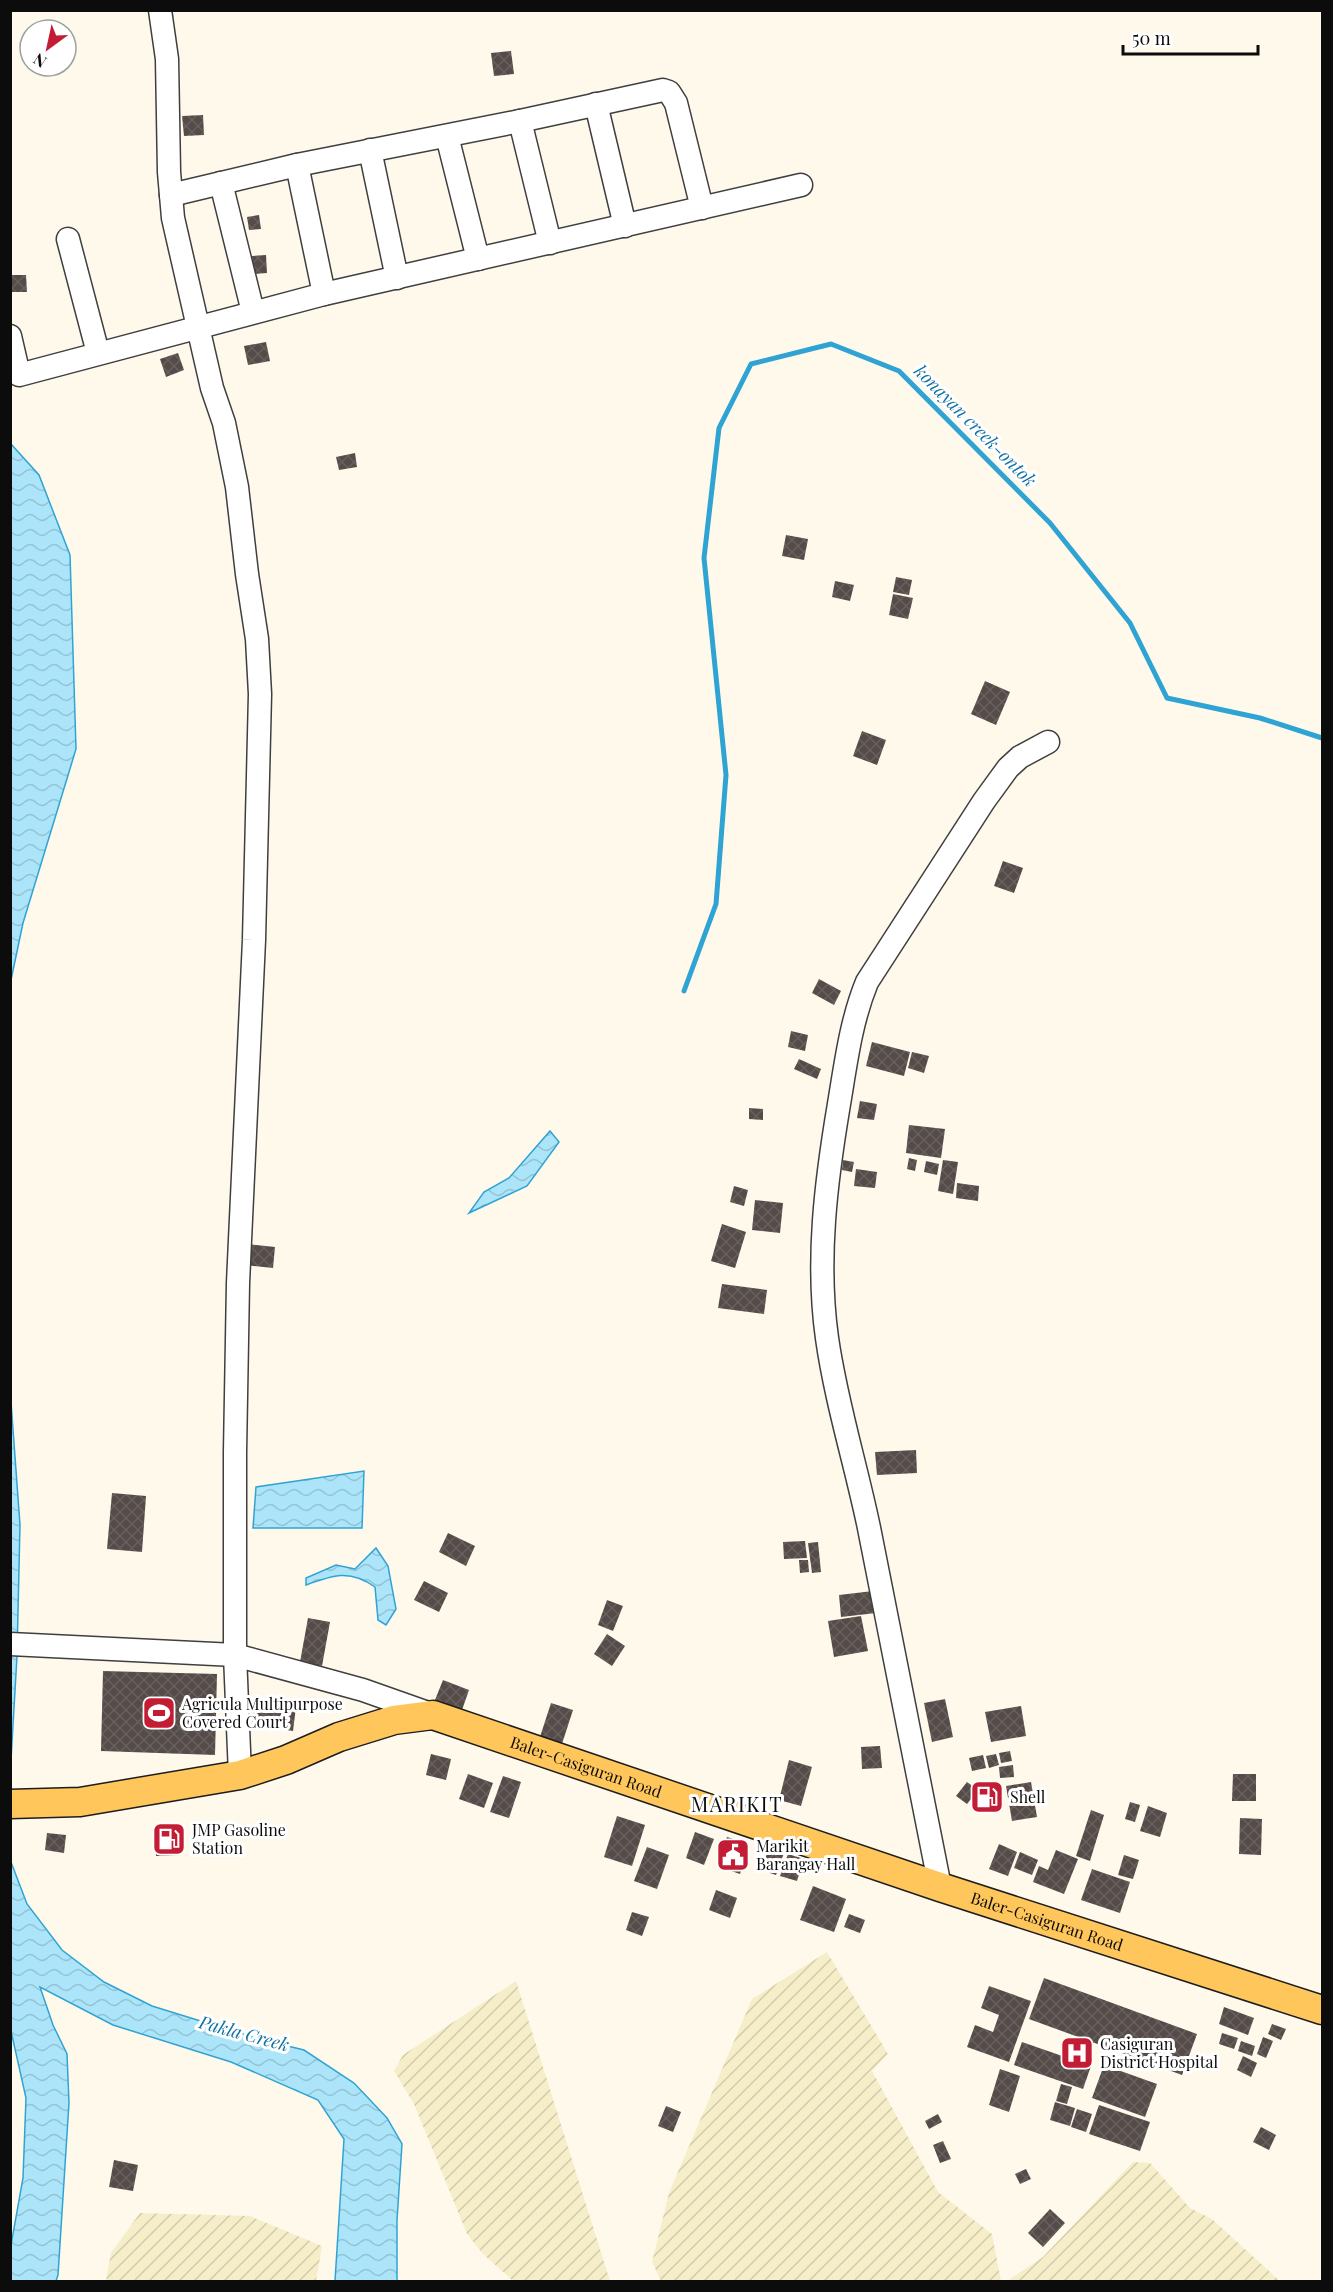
<svg xmlns="http://www.w3.org/2000/svg" width="1333" height="2292" font-family="'Playfair Display',serif">
<style>
.farmland{fill:url(#farmland-furrows)}
.water{fill:url(#water-waves);stroke:#2fa4d4;stroke-width:1.5}
.lines{fill:none;stroke-linecap:round;stroke-linejoin:round}
.stream{stroke:#2fa4d4;stroke-width:5}
.building{fill:url(#building-cross-hatch)}
.minor-casing{stroke:#3f3f3f;stroke-width:25}
.major-casing{stroke:#1d1d1d;stroke-width:31}
.minor{stroke:#fff;stroke-width:22}
.major{stroke:#ffc65b;stroke-width:28}
.labels{text-anchor:middle;stroke-width:6;stroke-linejoin:round;paint-order:stroke}
.poi-label{font-size:16px;fill:#0c0c0c;stroke:#fff;text-anchor:start}
.street-label{font-size:16px;fill:#0c0c0c;stroke:#fff}
.water-label{font-size:18px;font-style:italic;fill:#0f72a4;stroke:#fff}
.quarter-label{font-size:20px;letter-spacing:1.5px;fill:#0c0c0c;stroke:#fff}
</style>
<defs>
<pattern id="farmland-furrows" width="10" height="10" patternUnits="userSpaceOnUse" patternTransform="scale(1.5)"><rect width="10" height="10" fill="#f6eec9"/><path d="M-1 1l2-2M0 10L10 0M9 11l2-2" fill="none" stroke="#d2cbab"/></pattern>
<pattern id="water-waves" width="16" height="10" patternUnits="userSpaceOnUse" patternTransform="scale(1.5)"><rect width="16" height="10" fill="#ace5f9"/><path d="M0 5q4-4 8 0t8 0" fill="none" stroke="#93c3d4"/></pattern>
<pattern id="building-cross-hatch" width="8" height="8" patternUnits="userSpaceOnUse" patternTransform="scale(1.5)"><rect width="8" height="8" fill="#554b48"/><path d="M0 0l8 8M0 8l8-8" fill="none" stroke="#68605e"/></pattern>
</defs>
<rect width="100%" height="100%" fill="#fff9eb"/>
<g class="farmland">
<path d="M827,1952l61,102 -16,17 66,121 54,42 9,47h-340l-9,-19 17,-69 83,-194z"/>
<path d="M516,1981l94,300h-97l-30,-27 -16,-20 -53,-130 -20,-33 9,-16z"/>
<path d="M1133,2162l17,1 40,45 22,11 68,62h-273l36,-24z"/>
<path d="M140,2213l110,3 72,30 -6,35h-210l5,-28z"/>
</g>
<g class="water">
<path d="M11,444l28,31 31,80 6,194 -53,174 -12,57z"/>
<path d="M550,1131l9,11 -32,44 -58,27 15,-21 25,-14z"/>
<path d="M11,1402l9,123 -3,131 -6,104z"/>
<path d="M364,1471l-2,57h-109l3,-41z"/>
<path d="M376,1548l12,18 8,43 -10,16 -8,-5 -3,-33c-25,-18 -42,-12 -69,-2v-7l30,-13 19,4z"/>
<path d="M11,1862l16,42 35,46 42,32 48,24 107,33 45,11 50,33 33,35 15,26 -5,76v61h-62l9,-142 -26,-39 -87,-38 -118,-37 -73,-38 13,38 14,29 2,49 -11,172 -2,6h-45v-36l12,-67 3,-80 -15,-67z"/>
</g>
<g class="lines">
<path class="stream" d="M684,991l32,-87 10,-129 -22,-217 15,-130 32,-64 80,-20 68,27 151,152 80,100 37,75 93,20 62,20"/>
</g>
<g class="building">
<path d="M511,51l3,23 -20,2 -3,-23z"/>
<path d="M203,115l1,20 -20,1 -2,-20z"/>
<path d="M259,215l2,14 -12,1 -2,-13z"/>
<path d="M266,255l1,18 -13,1 -2,-18z"/>
<path d="M10,275h16l1,17h-17z"/>
<path d="M266,342l4,19 -22,4 -4,-19z"/>
<path d="M178,353l6,17 -18,7 -6,-18z"/>
<path d="M355,453l2,14 -18,3 -3,-13z"/>
<path d="M786,535l22,4 -4,21 -22,-4z"/>
<path d="M896,577l16,3 -3,15 -16,-3z"/>
<path d="M835,581l19,4 -4,16 -18,-4z"/>
<path d="M893,594l20,4 -5,21 -19,-4z"/>
<path d="M985,681l25,11 -14,33 -25,-11z"/>
<path d="M862,731l24,9 -9,25 -24,-9z"/>
<path d="M1003,861l20,7 -9,25 -20,-7z"/>
<path d="M819,979l22,12 -7,14 -22,-12z"/>
<path d="M791,1031l17,4 -3,16 -17,-4z"/>
<path d="M872,1042l38,10 -6,24 -38,-10z"/>
<path d="M912,1052l17,4 -5,17 -16,-5z"/>
<path d="M799,1059l22,10 -4,10 -23,-10z"/>
<path d="M860,1101l17,3 -3,16 -17,-2z"/>
<path d="M749,1108l14,1v11l-14,-1z"/>
<path d="M909,1125l36,4 -4,29 -35,-5z"/>
<path d="M909,1158l8,2 -2,11 -8,-2z"/>
<path d="M843,1160l11,2 -2,10 -10,-2z"/>
<path d="M943,1160l15,2 -5,32 -15,-3z"/>
<path d="M926,1161l13,3 -2,11 -13,-3z"/>
<path d="M856,1169l21,3 -2,16 -21,-2z"/>
<path d="M957,1183l22,3 -1,15 -22,-3z"/>
<path d="M734,1186l14,4 -4,16 -14,-4z"/>
<path d="M755,1200l28,3 -3,30 -28,-3z"/>
<path d="M722,1224l24,8 -11,36 -24,-7z"/>
<path d="M246,1244l29,3 -2,21 -29,-3z"/>
<path d="M722,1284l45,6 -3,24 -46,-6z"/>
<path d="M916,1450l1,23 -40,2 -2,-23z"/>
<path d="M112,1493l34,3 -4,56 -35,-3z"/>
<path d="M448,1533l27,13 -9,20 -27,-14z"/>
<path d="M805,1541l2,17 -23,1 -1,-17z"/>
<path d="M818,1542l3,30 -9,1 -4,-30z"/>
<path d="M799,1560h9l1,12 -9,1z"/>
<path d="M424,1581l24,12 -9,19 -25,-12z"/>
<path d="M873,1591l3,22 -35,4 -2,-22z"/>
<path d="M607,1600l16,6 -10,25 -15,-6z"/>
<path d="M861,1616l7,35 -34,6 -6,-36z"/>
<path d="M308,1618l22,4 -8,44 -22,-4z"/>
<path d="M607,1634l18,12 -13,20 -18,-12z"/>
<path d="M103,1671l114,3 -2,81 -114,-4z"/>
<path d="M443,1680l26,10 -7,20 -27,-10z"/>
<path d="M945,1699l8,38 -21,5 -8,-39z"/>
<path d="M255,1701l41,6 -3,24 -41,-6z"/>
<path d="M551,1703l22,7 -13,40 -22,-7z"/>
<path d="M1021,1706l5,30 -35,6 -6,-30z"/>
<path d="M880,1746l2,22 -20,1 -1,-22z"/>
<path d="M1010,1751l2,10 -11,2 -2,-10z"/>
<path d="M431,1754l20,5 -5,21 -20,-5z"/>
<path d="M996,1754l3,11 -10,3 -3,-12z"/>
<path d="M983,1755l3,13 -14,3 -3,-13z"/>
<path d="M789,1760l23,7 -11,39 -22,-6z"/>
<path d="M1013,1765l1,12 -14,1 -1,-11z"/>
<path d="M468,1774l25,9 -9,25 -25,-9z"/>
<path d="M1233,1774h23v27h-24z"/>
<path d="M503,1776l18,6 -12,36 -19,-6z"/>
<path d="M967,1782l11,8 -11,14 -11,-8z"/>
<path d="M1031,1782l6,35 -25,4 -6,-35z"/>
<path d="M1130,1802l10,3 -5,17 -10,-3z"/>
<path d="M1148,1806l19,7 -7,24 -20,-6z"/>
<path d="M1091,1810l13,5 -14,46 -14,-5z"/>
<path d="M617,1816l28,9 -13,41 -28,-9z"/>
<path d="M1240,1818l22,1 -1,36 -22,-1z"/>
<path d="M156,1832h23l1,23 -24,1z"/>
<path d="M695,1832l19,7 -10,26 -18,-7z"/>
<path d="M47,1833l19,2 -2,18 -19,-3z"/>
<path d="M727,1837l22,7 -9,30 -23,-8z"/>
<path d="M999,1844l18,8 -9,24 -19,-7z"/>
<path d="M647,1847l22,8 -12,34 -23,-8z"/>
<path d="M769,1848l15,5 -8,22 -15,-5z"/>
<path d="M1056,1850l22,9 -14,35 -31,-12 6,-16 9,4z"/>
<path d="M1020,1852l18,8 -6,15 -18,-7z"/>
<path d="M788,1854l16,5 -7,22 -17,-5z"/>
<path d="M1124,1855l15,5 -6,19 -15,-4z"/>
<path d="M1092,1869l38,13 -10,31 -39,-13z"/>
<path d="M813,1886l33,13 -12,33 -34,-12z"/>
<path d="M716,1890l21,8 -7,20 -21,-8z"/>
<path d="M632,1912l17,5 -7,19 -16,-6z"/>
<path d="M849,1914l16,6 -5,13 -16,-6z"/>
<path d="M1044,1978l153,56 -15,41 -153,-56z"/>
<path d="M989,1986l42,15 -22,61 -42,-15 8,-22 18,7 6,-17 -18,-7z"/>
<path d="M1224,2007l30,11 -6,17 -29,-11z"/>
<path d="M1272,2024l14,5 -5,11 -13,-6z"/>
<path d="M1222,2033l16,5 -4,11 -15,-5z"/>
<path d="M1263,2037l10,4 -7,17 -9,-4z"/>
<path d="M1241,2041l14,5 -3,10 -14,-5z"/>
<path d="M1022,2042l69,24 -8,23 -69,-24z"/>
<path d="M1243,2056l14,7 -6,14 -14,-7z"/>
<path d="M1104,2065l53,19 -12,33 -53,-19z"/>
<path d="M1000,2069l20,7 -11,36 -20,-7z"/>
<path d="M1061,2084l11,3 -5,17 -11,-3z"/>
<path d="M1055,2102l20,6 -5,18 -20,-6z"/>
<path d="M1099,2105l51,17 -10,29 -51,-17z"/>
<path d="M666,2106l15,6 -8,20 -15,-6z"/>
<path d="M1077,2109l15,5 -6,18 -15,-5z"/>
<path d="M938,2114l4,8 -13,7 -4,-8z"/>
<path d="M1261,2127l15,8 -7,15 -16,-8z"/>
<path d="M943,2141l8,18 -11,4 -7,-18z"/>
<path d="M114,2160l24,5 -5,26 -24,-4z"/>
<path d="M1026,2169l5,10 -11,5 -5,-10z"/>
<path d="M1050,2209l15,14 -22,24 -15,-14z"/>
</g>
<g class="lines">
<defs>
<g id="minor">
<path d="M160,10l7,49 2,113 4,46 39,170 12,35 13,64 10,87 10,65 3,55 -6,246 -16,343 -3,169v203l5,120"/>
<path d="M596,104l29,122"/>
<path d="M520,121l30,122"/>
<path d="M447,136l31,123"/>
<path d="M370,150l27,128"/>
<path d="M297,165l27,129"/>
<path d="M221,183l32,129"/>
<path d="M171,195l126,-30 223,-44 143,-31 6,2 7,11 26,105"/>
<path d="M68,239l30,114"/>
<path d="M10,336l9,39 305,-81 477,-109"/>
<path d="M10,1644l225,11 128,35 68,24"/>
<path d="M940,1887c-24,-120 -47,-239 -71,-359 -13,-63 -33,-126 -42,-190 -11,-78 -1,-157 12,-234 7,-42 12,-83 28,-122l117,-181 24,-33 12,-11 28,-15"/>
</g>
<g id="major">
<path id="s1" d="M10,1804l70,-2 160,-27 46,-15 53,-23 55,-17 39,-5 507,172 382,123"/>
</g>
</defs>
<use href="#minor" class="minor-casing"/>
<use href="#major" class="major-casing"/>
<use href="#minor" class="minor"/>
<use href="#major" class="major"/>
</g>
<defs>
<symbol id="stadium-square" viewBox="-11 -11 22 22"><rect x="-9" y="-9" width="18" height="18" rx="4" fill="#c31d36" stroke="#fff"/><path d="M0-5a6.5 5 0 1 0 0 10a6.5 5 0 1 0 0-10ZM-3.5-1.8h7v3.6h-7Z" fill="#fff"/></symbol>
<symbol id="fuel-square" viewBox="-11 -11 22 22"><rect x="-9" y="-9" width="18" height="18" rx="4" fill="#c31d36" stroke="#fff"/><path d="M-5.5-6h7V0h2V4h1.3V-2.5L3-4.5l.8-.8L6-3V5H2.5V1h-1V6h-7ZM-4.2-4.7v3.2H.2V-4.7Z" fill="#fff"/></symbol>
<symbol id="civic-square" viewBox="-11 -11 22 22"><rect x="-9" y="-9" width="18" height="18" rx="4" fill="#c31d36" stroke="#fff"/><path d="M-.6-6.5H3V-4.5H.6V-3L4-1V1h2V6H-6V1h2V-1L-.6-3ZM-1.2 2.5V6h2.4V2.5Z" fill="#fff"/></symbol>
<symbol id="hospital-square" viewBox="-11 -11 22 22"><rect x="-9" y="-9" width="18" height="18" rx="4" fill="#c31d36" stroke="#fff"/><path d="M-5-5h3v3.5h4V-5h3V5h-3V1.5h-4V5h-3Z" fill="#fff"/></symbol>
</defs>
<g fill-rule="evenodd">
<use href="#stadium-square" x="140" y="1694" width="38" height="38"/>
<use href="#fuel-square" x="968" y="1778" width="38" height="38"/>
<use href="#fuel-square" x="150" y="1820" width="38" height="38"/>
<use href="#civic-square" x="714" y="1836" width="38" height="38"/>
<use href="#hospital-square" x="1058" y="2034" width="38" height="38"/>
</g>
<g class="labels">
<g class="poi-label">
<text x="182" y="1710">Agricula Multipurpose<tspan x="182" dy="18">Covered Court</tspan></text>
<text x="1010" y="1803">Shell</text>
<text x="192" y="1836">JMP Gasoline<tspan x="192" dy="18">Station</tspan></text>
<text x="756" y="1852">Marikit<tspan x="756" dy="18">Barangay Hall</tspan></text>
<text x="1100" y="2050">Casiguran<tspan x="1100" dy="18">District Hospital</tspan></text>
</g>
<g class="street-label">
<text dy="6" stroke="none"><textPath href="#s1" startOffset="597">Baler-Casiguran Road</textPath></text>
<text dy="6" stroke="none"><textPath href="#s1" startOffset="1083">Baler-Casiguran Road</textPath></text>
</g>
<g class="water-label">
<text transform="translate(975 426) rotate(45)" y="6">konayan creek-ontok</text>
<text transform="translate(244 2034) rotate(15)" y="6">Pakla Creek</text>
</g>
<g class="quarter-label">
<text x="737" y="1812">MARIKIT</text>
</g>
</g>
<rect width="1333" height="2292" fill="none" stroke="#0c0c0c" stroke-width="24"/>
<g transform="translate(48 48) rotate(213)"><circle r="28" fill="#ffffff" stroke="#9e9e9e" stroke-width="1.5"/>
<path d="M0-4.5L10 22L0 15L-10 22Z" fill="#c31d36"/>
<text y="-9" font-size="16" font-weight="bold" text-anchor="middle" fill="#0c0c0c">N</text>
</g>
<path d="M1123 45v9h135v-9" fill="none" stroke="#0c0c0c" stroke-width="3"/>
<text x="1132" y="45" font-size="18" fill="#0c0c0c" stroke="#ffffff" stroke-width="4.5" paint-order="stroke">50 m</text>
</svg>
